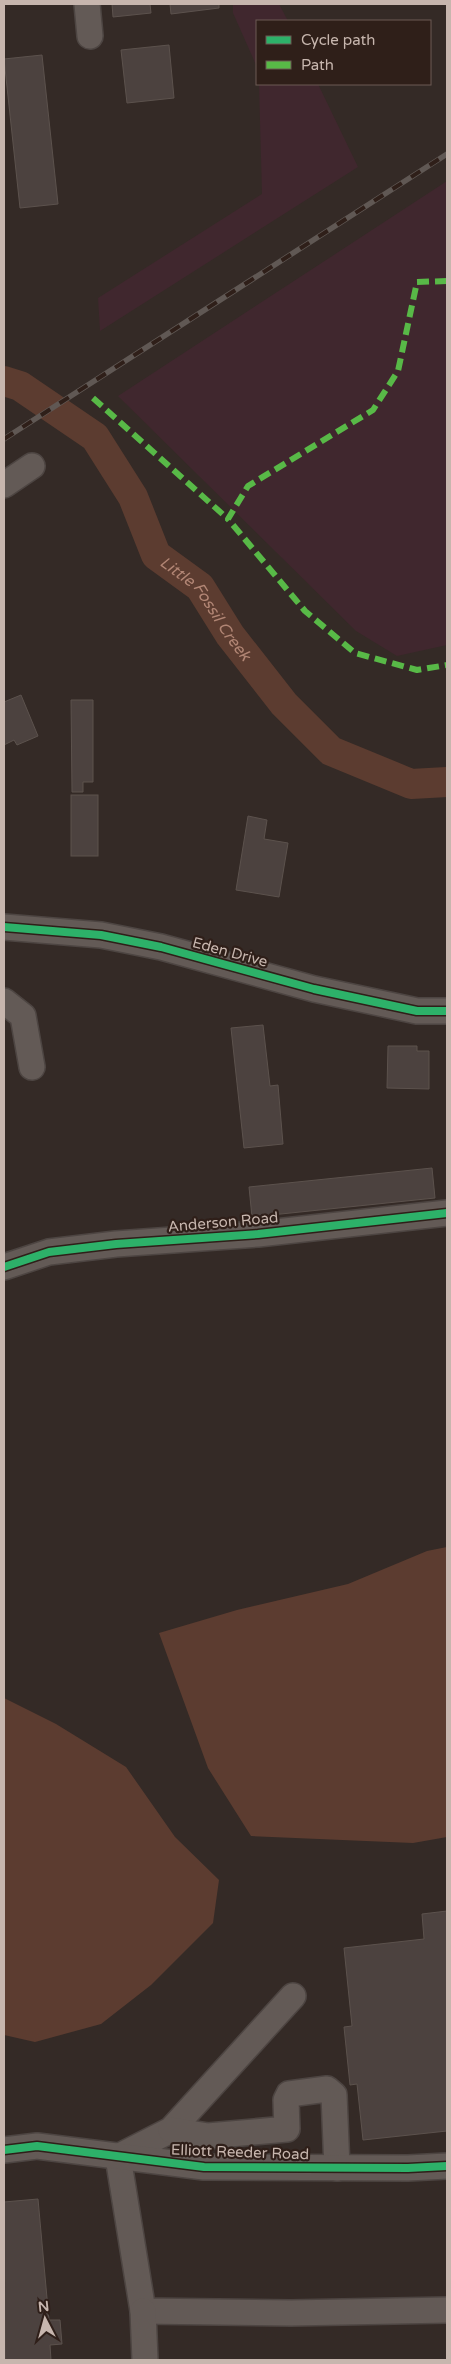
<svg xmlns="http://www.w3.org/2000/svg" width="451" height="2364" font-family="'Varela Round',sans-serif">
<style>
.green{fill:#40272e}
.water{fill:#5c3c30}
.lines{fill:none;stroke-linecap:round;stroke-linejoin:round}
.river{stroke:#5c3c30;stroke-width:30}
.building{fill:#4c423f;stroke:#5c524d}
.minor-casing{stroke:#4d4542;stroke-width:28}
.minor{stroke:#635a56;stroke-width:25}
.rail-casing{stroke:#605854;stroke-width:5.5}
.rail{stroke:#2f1f19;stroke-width:4;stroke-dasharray:11;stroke-linecap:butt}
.quiet{stroke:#58b947;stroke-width:6;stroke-dasharray:12 6;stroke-linecap:butt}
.cycleway-casing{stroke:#2f1f19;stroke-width:11}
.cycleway{stroke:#2db169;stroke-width:8}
.labels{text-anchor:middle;stroke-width:4.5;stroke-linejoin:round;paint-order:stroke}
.street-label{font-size:15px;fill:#c7b6ae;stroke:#2f1f19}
.water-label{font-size:16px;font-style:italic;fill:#b18574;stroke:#2f1f19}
</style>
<rect width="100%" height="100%" fill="#342a26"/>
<g class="green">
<path d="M233,4h46l9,17h-31v46l-24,-54z"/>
<path d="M259,84h59l40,83 -258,164 -2,-33 164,-104z"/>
<path d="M447,181v464l-50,11 -41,-25 -238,-235z"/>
</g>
<g class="water">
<path d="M447,1547v290l-34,6 -162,-7 -43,-68 -49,-135 78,-23 111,-26 79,-33z"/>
<path d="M4,1698l52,26 70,43 49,70 44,43 -6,43 -62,62 -50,39 -66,18 -31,-7z"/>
</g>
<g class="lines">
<path class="river" id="s1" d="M4,381l16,5 75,51 38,60 23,58 44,32 30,48 54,69 47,47 80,33 36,-2"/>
</g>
<g class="building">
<path d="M112,4h38l1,9 -38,4z"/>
<path d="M170,4h49v4l-48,6z"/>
<path d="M169,45l5,53 -47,5 -6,-53z"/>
<path d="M42,55l16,149 -38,4 -16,-149z"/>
<path d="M21,695l17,41 -21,9 -3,-5 -10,5v-43z"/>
<path d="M71,700h22v82h-10v10h-11z"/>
<rect x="71" y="795" width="27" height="61"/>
<path d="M248,816l19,4 -3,19 24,4 -9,54 -43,-7z"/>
<path d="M263,1025l7,61 8,-1 5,59 -39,4 -13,-120z"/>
<path d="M388,1046h29v5h12v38l-42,-1z"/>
<path d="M432,1168l3,30 -183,19 -3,-30z"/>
<path d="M447,1911v220l-84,9 -6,-56 -7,1 -6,-58 8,-1 -8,-78 80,-9 -2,-25z"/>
<path d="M38,2199l11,121h11l2,24 -12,1 1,15h-46l-1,-158z"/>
</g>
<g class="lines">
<defs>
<g id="minor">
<path d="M87,4l3,32"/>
<path d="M4,485l28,-19"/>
<path d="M4,927l97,8 60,12 153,42 103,22h30"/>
<path d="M4,1001l19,15 9,51"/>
<path d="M4,1267l45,-15 67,-8 142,-10 189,-21"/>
<path d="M293,1996l-122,134 -53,27 25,154 148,2 156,-3"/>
<path d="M171,2130l37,6 79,-7 -1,-29 3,-6 38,-5 7,6 3,73"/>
<path d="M4,2150l33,-4 167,21 204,1 39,-2"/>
<path d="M143,2311l2,49"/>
</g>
</defs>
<use href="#minor" class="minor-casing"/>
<use href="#minor" class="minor"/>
<defs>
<path id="rail" d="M4,439l443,-285"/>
</defs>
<use href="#rail" class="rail-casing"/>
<use href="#rail" class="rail"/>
<g class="quiet">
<path d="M447,281l-30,1 -19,89 -25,39 -125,76 -20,33 77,92 50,42 62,17 30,-5"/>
<path d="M93,398l135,121"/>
</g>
<defs>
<g id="cycleway">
<path d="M4,927l97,8 60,12 153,42 103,22h30"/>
<path d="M4,1267l45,-15 67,-8 142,-10 189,-21"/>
<path d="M4,2150l33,-4 167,21 204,1 39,-2"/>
</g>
</defs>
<use href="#cycleway" class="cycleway-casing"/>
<use href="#cycleway" class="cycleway"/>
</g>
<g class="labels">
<g class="street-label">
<text transform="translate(230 952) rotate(15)" y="5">Eden Drive</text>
<text transform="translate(223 1222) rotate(-5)" y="5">Anderson Road</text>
<text transform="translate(240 2152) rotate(2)" y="5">Elliott Reeder Road</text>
</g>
<g class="water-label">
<text dy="6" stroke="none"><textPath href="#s1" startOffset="315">Little Fossil Creek</textPath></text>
</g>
</g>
<rect width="451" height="2364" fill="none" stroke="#c7b6ae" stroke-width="10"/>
<rect x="256" y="20" width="175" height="65" fill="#2f1f19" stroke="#6c5b55"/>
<rect x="266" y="36" width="25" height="8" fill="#2db169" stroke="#6c5b55"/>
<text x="301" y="45" font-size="15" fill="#c7b6ae">Cycle path</text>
<rect x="266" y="61" width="25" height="8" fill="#58b947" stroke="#6c5b55"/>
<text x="301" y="70" font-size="15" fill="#c7b6ae">Path</text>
<g transform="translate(45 2319) rotate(354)" stroke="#2f1f19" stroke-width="4" paint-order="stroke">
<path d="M0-4L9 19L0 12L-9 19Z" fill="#c7b6ae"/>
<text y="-8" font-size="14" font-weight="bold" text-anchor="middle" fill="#c7b6ae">N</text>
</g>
</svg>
